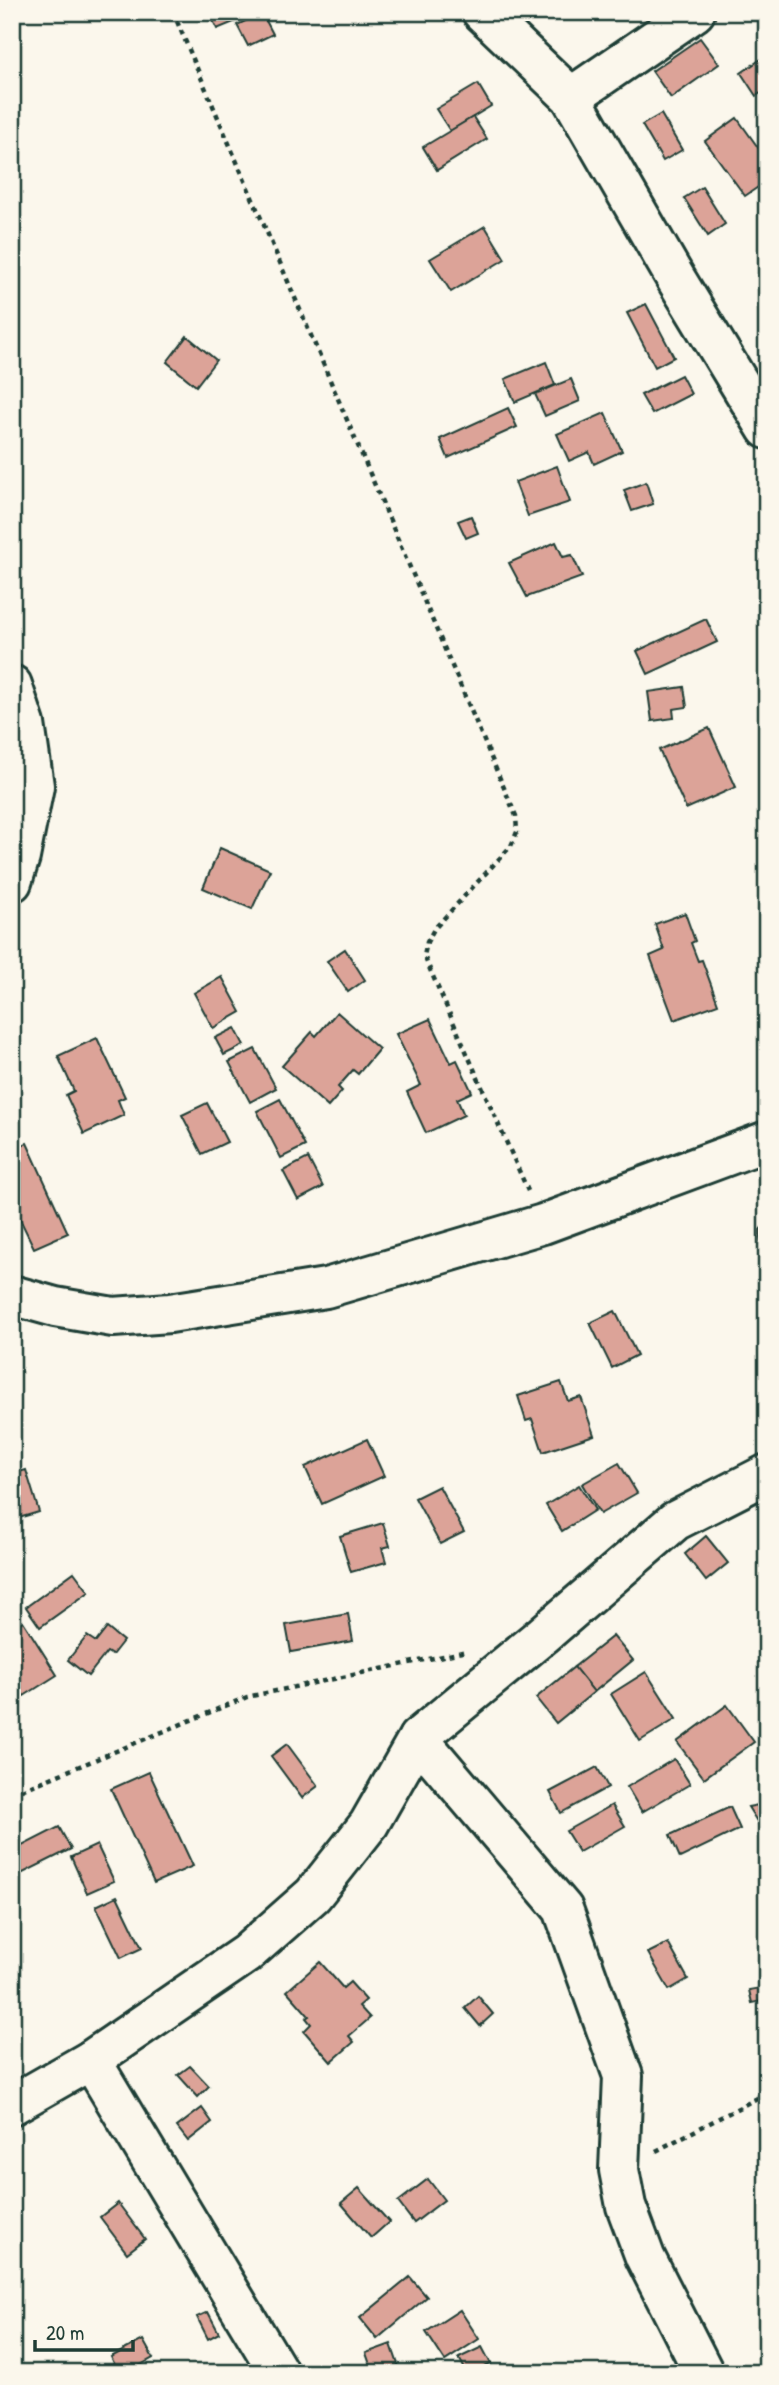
<svg xmlns="http://www.w3.org/2000/svg" width="779" height="2385" font-family="'Patrick Hand',sans-serif">
<style>
.building{fill:#dca398;stroke:#1f3d34;stroke-width:2}
.lines{fill:none;stroke-linecap:round;stroke-linejoin:round}
.street-casing{stroke:#1f3d34;stroke-width:44}
.path{stroke:#1f3d34;stroke-width:4.5;stroke-dasharray:5 5;stroke-linecap:butt}
.street{stroke:#fbf7ec;stroke-width:38}
</style>
<rect width="100%" height="100%" fill="#fbf7ec"/>
<filter id="ink" filterUnits="userSpaceOnUse"><feTurbulence type="fractalNoise" baseFrequency=".0143" numOctaves="2"/><feDisplacementMap in="SourceGraphic" scale="14" xChannelSelector="R" yChannelSelector="G"/><feConvolveMatrix kernelMatrix="1 2 1 2 8 2 1 2 1" color-interpolation-filters="sRGB"/></filter>
<g filter="url(#ink)">
<g class="building">
<path d="M209,12h20l5,10 -17,7z"/>
<path d="M262,13l11,21 -25,12 -11,-21z"/>
<path d="M700,38l19,26 -48,34 -19,-27z"/>
<path d="M767,55v34l-11,7 -15,-23z"/>
<path d="M478,84l13,22 -41,25 -14,-22z"/>
<path d="M661,114l21,36 -19,11 -21,-36z"/>
<path d="M473,117l14,22 -50,31 -14,-23z"/>
<path d="M737,118l30,42v21l-22,15 -40,-55z"/>
<path d="M702,187l23,37 -17,12 -24,-38z"/>
<path d="M485,226l20,33 -54,33 -21,-33z"/>
<path d="M646,304l28,53 -19,10 -28,-54z"/>
<path d="M187,336l29,24 -20,26 -29,-24z"/>
<path d="M546,362l9,23 -40,17 -10,-23z"/>
<path d="M681,375l10,19 -39,20 -11,-19z"/>
<path d="M571,379l9,22 -35,15 -10,-22z"/>
<path d="M508,408l9,19 -69,31 -8,-19z"/>
<path d="M605,413l17,38 -28,13 -5,-12 -20,9 -12,-27z"/>
<path d="M557,466l13,36 -42,14 -13,-34z"/>
<path d="M646,482l7,22 -21,7 -8,-21z"/>
<path d="M471,516l7,17 -12,5 -8,-17z"/>
<path d="M556,542l7,15 9,-2 10,22 -55,20 -18,-34z"/>
<path d="M706,619l11,23 -69,32 -11,-23z"/>
<path d="M684,687l3,20 -14,2 1,9 -22,3 -4,-29z"/>
<path d="M709,728l27,59 -50,22 -27,-59z"/>
<path d="M220,848l50,22 -18,39 -49,-21z"/>
<path d="M685,913l10,28 -4,2 7,18 4,-1 16,44 -44,16 -24,-64 14,-6 -9,-26z"/>
<path d="M345,949l20,31 -17,12 -21,-31z"/>
<path d="M222,977l19,35 -28,16 -19,-35z"/>
<path d="M337,1012l42,37 -21,25 -5,-4 -15,17 4,4 -14,16 -46,-41 30,-34 4,4z"/>
<path d="M430,1019l21,44 6,-3 15,32 -15,7 7,16 -38,18 -19,-41 14,-7 -25,-51z"/>
<path d="M235,1028l9,17 -20,10 -9,-17z"/>
<path d="M97,1038l28,59 -7,3 6,15 -40,19 -18,-39 8,-4 -16,-35z"/>
<path d="M255,1049l21,39 -26,14 -21,-40z"/>
<path d="M280,1099l25,47 -24,12 -24,-47z"/>
<path d="M207,1103l20,39 -25,12 -20,-39z"/>
<path d="M27,1143l41,90 -34,15 -15,-31 -7,3v-71z"/>
<path d="M308,1158l15,29 -25,13 -15,-29z"/>
<path d="M767,1222v30l-6,-7 -1,-8v-7z"/>
<path d="M615,1311l22,44 -25,13 -22,-45z"/>
<path d="M561,1382l7,19 13,-4 13,38 -51,17 -11,-33 -6,2 -8,-25z"/>
<path d="M367,1439l17,37 -62,28 -17,-37z"/>
<path d="M619,1463l18,30 -37,21 -18,-30z"/>
<path d="M26,1470l13,42 -27,8v-46z"/>
<path d="M579,1485l16,25 -33,21 -16,-26z"/>
<path d="M439,1486l25,46 -24,12 -25,-46z"/>
<path d="M383,1523l7,23 -8,2 4,14 -35,10 -11,-36z"/>
<path d="M706,1536l22,27 -22,18 -21,-27z"/>
<path d="M74,1572l15,20 -49,35 -14,-20z"/>
<path d="M348,1614l5,27 -62,11 -5,-27z"/>
<path d="M23,1621l34,54 -33,21 -12,-18v-51z"/>
<path d="M107,1628l16,13 -11,14 -5,-3 -19,24 -20,-16 19,-24 9,6z"/>
<path d="M613,1636l20,24 -39,32 -20,-25z"/>
<path d="M574,1667l20,25 -38,31 -20,-25z"/>
<path d="M646,1672l30,47 -36,22 -29,-47z"/>
<path d="M727,1705l27,37 -50,36 -27,-36z"/>
<path d="M287,1744l31,42 -16,12 -31,-42z"/>
<path d="M674,1759l16,25 -48,28 -15,-25z"/>
<path d="M597,1767l11,20 -47,26 -11,-21z"/>
<path d="M149,1772l44,94 -39,17 -43,-94z"/>
<path d="M763,1804l4,6v8l-9,5 -10,-16z"/>
<path d="M612,1805l13,21 -46,26 -13,-21z"/>
<path d="M730,1807l10,22 -60,29 -10,-23z"/>
<path d="M59,1827l12,22 -54,27 -5,-10v-15z"/>
<path d="M97,1845l17,36 -27,12 -16,-36z"/>
<path d="M117,1896l25,52 -21,10 -25,-52z"/>
<path d="M668,1943l20,36 -19,11 -21,-37z"/>
<path d="M320,1962l23,26 7,-6 16,18 -7,6 11,12 -21,18 5,6 -23,20 -27,-31 7,-7 -5,-6 3,-2 -22,-25z"/>
<path d="M767,1987v13l-15,3 -3,-13z"/>
<path d="M478,1996l15,18 -13,12 -15,-18z"/>
<path d="M190,2066l19,20 -11,11 -20,-22z"/>
<path d="M202,2108l10,14 -24,19 -11,-14z"/>
<path d="M428,2179l16,21 -30,23 -16,-21z"/>
<path d="M359,2188l30,34 -18,16 -30,-35z"/>
<path d="M118,2203l27,36 -18,14 -27,-36z"/>
<path d="M410,2277l17,20 -50,42 -17,-21z"/>
<path d="M460,2310l19,29 -34,22 -19,-29z"/>
<path d="M208,2312l11,21 -11,6 -11,-22z"/>
<path d="M143,2340l10,18 -27,15h-7l-8,-16z"/>
<path d="M391,2344l10,29h-28l-7,-20z"/>
<path d="M482,2347l9,17 -18,9h-6l-8,-15z"/>
</g>
<g class="lines">
<defs>
<g id="street">
<path d="M482,12l89,85 105,182 91,150"/>
<path d="M571,97l124,-85"/>
<path d="M12,685l13,39 9,62 -14,71 -8,25"/>
<path d="M12,1295l43,12 58,10 57,-4 156,-25 217,-64 224,-83"/>
<path d="M418,1738l145,171 60,167 -4,94 7,36 19,51 59,116"/>
<path d="M91,2060l188,313"/>
<path d="M12,2105l79,-45 155,-106 67,-59 56,-71 49,-86 125,-103 132,-114 92,-47"/>
</g>
</defs>
<use href="#street" class="street-casing"/>
<g class="path">
<path d="M173,12l343,804 1,16 -6,14 -77,83 -7,13 -3,14 104,235"/>
<path d="M12,1794l235,-97 220,-46"/>
<path d="M656,2151l111,-58"/>
</g>
<use href="#street" class="street"/>
</g>
</g>
<rect width="779" height="2385" fill="none" stroke="#fbf7ec" stroke-width="42"/>
<rect x="21" y="21" width="737" height="2343" fill="none" stroke="#1f3d34" stroke-width="2.5" filter="url(#ink)"/>
<path d="M35 2340v10h98v-10" fill="none" stroke="#1f3d34" stroke-width="3.5"/>
<text x="46" y="2340" font-size="21" fill="#1f3d34" stroke="#fbf7ec" stroke-width="5" paint-order="stroke">20 m</text>
</svg>
